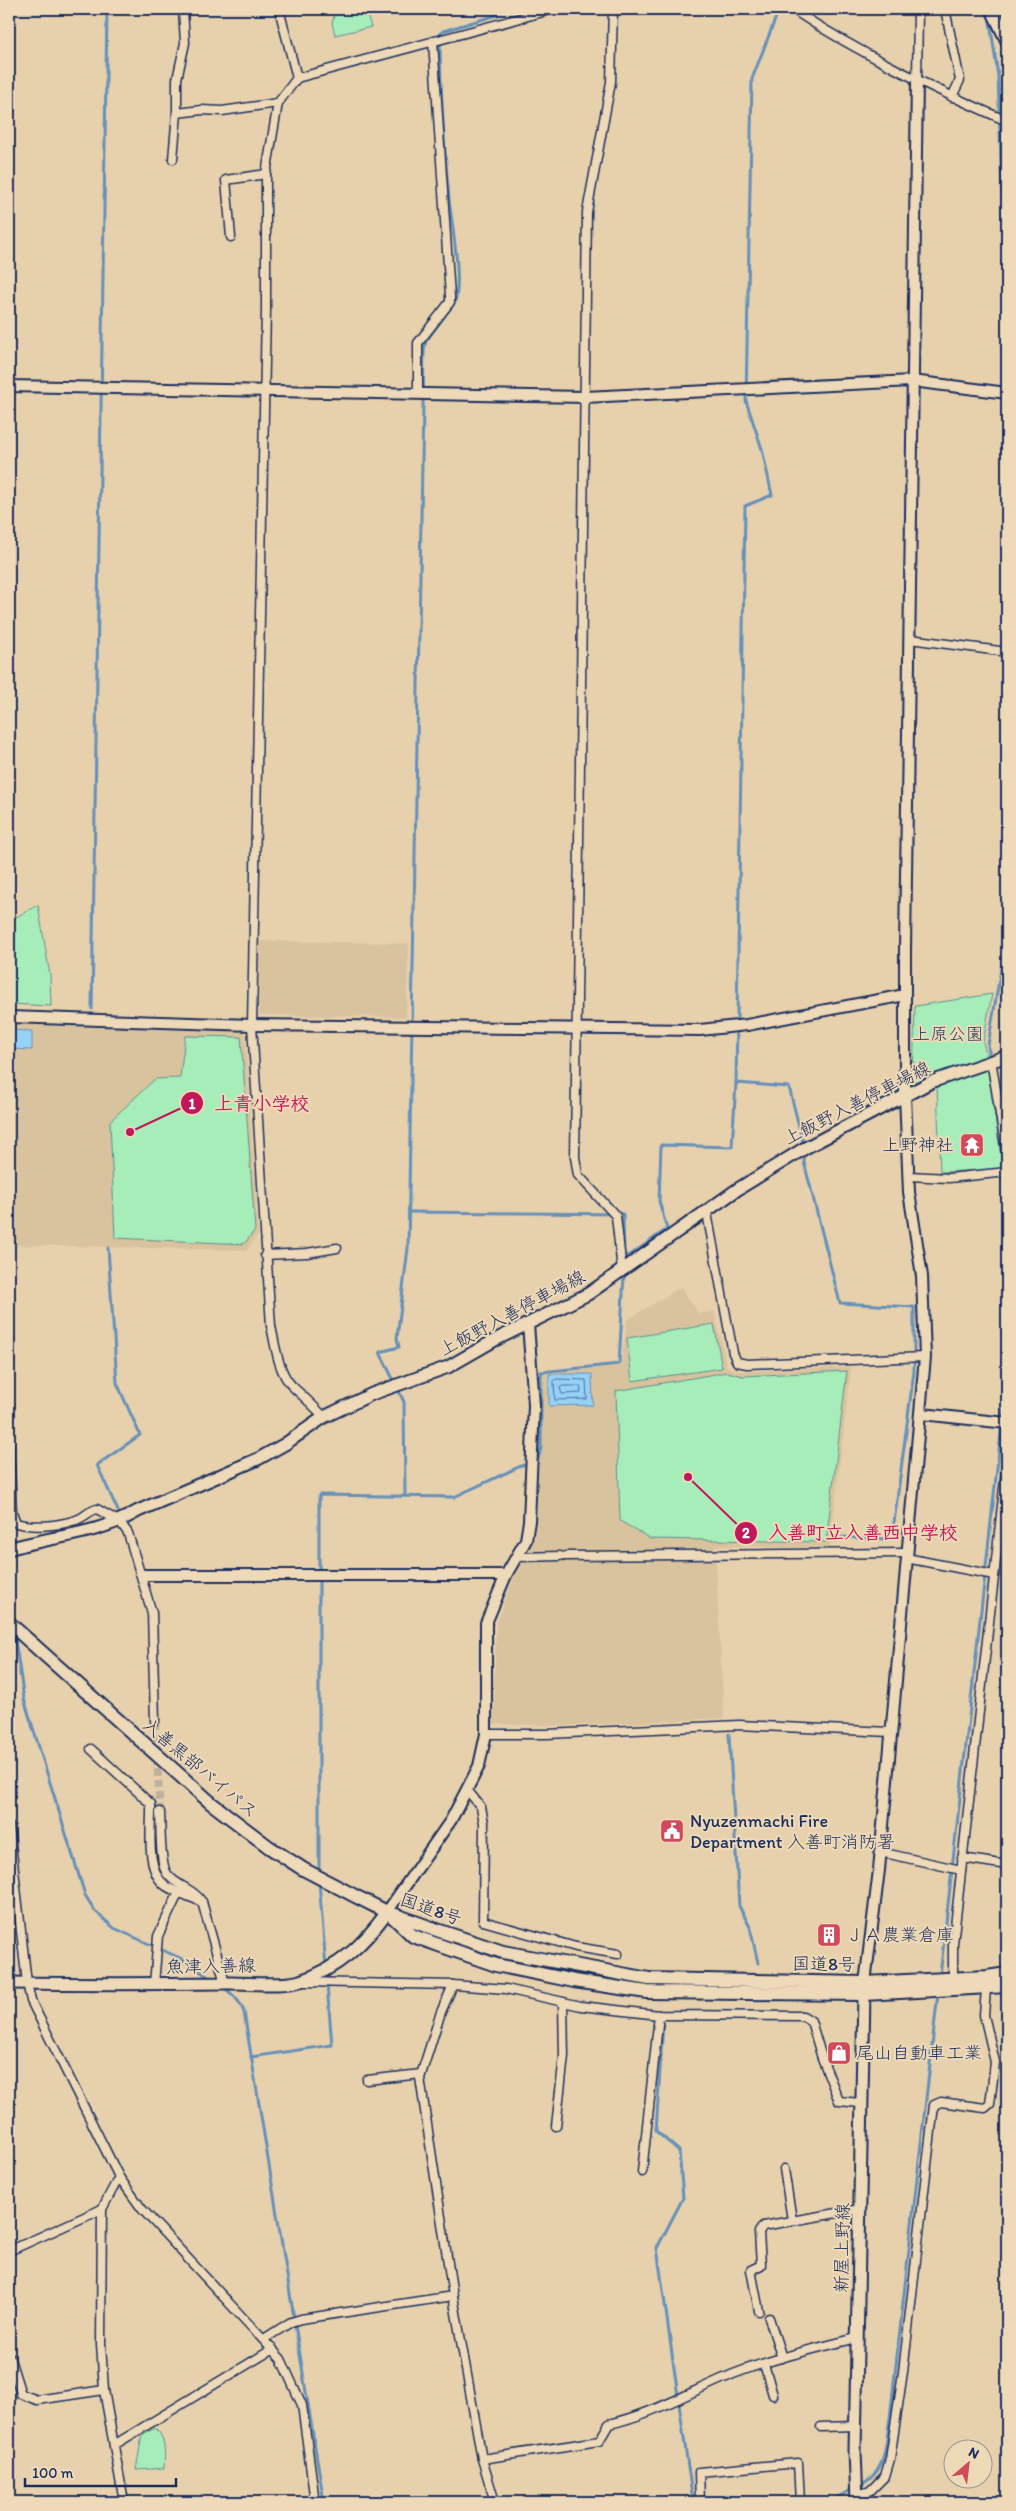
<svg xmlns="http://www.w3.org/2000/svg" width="1016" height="2511" font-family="Itim,'Klee One',sans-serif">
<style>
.built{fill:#d9c39f}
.green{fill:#a6edba;stroke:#608e8c}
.water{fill:#96d1f6;stroke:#6590b9}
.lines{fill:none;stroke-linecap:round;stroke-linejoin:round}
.shore{stroke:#4c709b;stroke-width:1}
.stream{stroke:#6590b9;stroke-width:3}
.minor-tunnel{stroke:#beb19d;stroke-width:8;stroke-dasharray:8 4;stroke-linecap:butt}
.minor-casing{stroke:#1b2f5e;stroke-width:11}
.tertiary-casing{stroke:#1b2f5e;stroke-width:14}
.secondary-casing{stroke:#1b2f5e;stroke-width:15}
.primary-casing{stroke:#1b2f5e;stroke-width:16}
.trunk-casing{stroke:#1b2f5e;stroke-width:16}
.minor{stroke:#eed9b8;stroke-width:8}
.tertiary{stroke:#eed9b8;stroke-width:10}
.secondary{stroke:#eed9b8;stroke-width:11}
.primary{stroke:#eed9b8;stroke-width:12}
.trunk{stroke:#eed9b8;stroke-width:12}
.labels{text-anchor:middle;stroke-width:4;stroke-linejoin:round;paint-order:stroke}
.park-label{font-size:18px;fill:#294267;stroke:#eed9b8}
.street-label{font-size:18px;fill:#1b2f5e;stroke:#eed9b8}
.poi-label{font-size:18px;fill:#1b2f5e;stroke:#eed9b8;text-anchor:start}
.leader{fill:none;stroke:#c2185b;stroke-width:2}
.callout-dot{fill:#c2185b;stroke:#eed9b8;stroke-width:2}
.mark-label{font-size:15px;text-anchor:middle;font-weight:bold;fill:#fff}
.callout-label{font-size:19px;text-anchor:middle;font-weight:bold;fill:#c2185b;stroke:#eed9b8;stroke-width:4;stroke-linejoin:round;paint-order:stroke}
</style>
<rect width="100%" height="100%" fill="#e7d1ad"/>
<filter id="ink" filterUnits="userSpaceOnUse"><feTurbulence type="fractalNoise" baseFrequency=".02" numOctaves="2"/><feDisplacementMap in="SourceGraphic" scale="10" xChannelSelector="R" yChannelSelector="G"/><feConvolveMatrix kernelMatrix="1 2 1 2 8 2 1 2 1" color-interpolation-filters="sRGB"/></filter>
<g filter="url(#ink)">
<g class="built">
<path d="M259,941l150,2 -3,74 -147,-2z"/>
<path d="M9,1024l236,8 13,202 -11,16 -238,-5z"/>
<path d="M681,1287l18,27 15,-3 13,56 13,4 111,-4 -21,181 -115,-2 9,172 -160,8 -71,-2 3,-99 17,-47 22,-41 6,-127 -2,-39 82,-6 6,-45z"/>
</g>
<g class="green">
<path d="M336,9h29l6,18 -36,8 -3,-12z"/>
<path d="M38,905l12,70 1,31 -42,-2v-83z"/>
<path d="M992,994l-9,48 4,14 -68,27 -6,-4 2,-73z"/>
<path d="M185,1036l56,1 14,193 -11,14 -129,-6 -5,-117 45,-42 25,-1z"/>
<path d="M987,1065l16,104 -63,3 -3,-88z"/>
<path d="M714,1324l8,44 -90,13 -5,-43z"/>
<path d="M847,1371l-21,171 -175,-3 -31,-18 -4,-130 111,-19 15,4z"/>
<path d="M155,2428c11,9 10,26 9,40l-28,2 6,-35z"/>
</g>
<g class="water">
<path d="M9,1030l23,1v19l-23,-1z"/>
<path d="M549,1374h43l1,31 -44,1z"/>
</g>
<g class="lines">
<g class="shore">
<path d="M556,1379l30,1 1,19 -32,1 -1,-18z"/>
<path d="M563,1386h17l1,7 -19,1 -2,-6z"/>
</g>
<g class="stream">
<path d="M778,12l-26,67 -6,322 16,48 10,46 -27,11 -9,577 53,4 15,59"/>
<path d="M989,15l9,61 9,255"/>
<path d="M92,1009l15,-1000"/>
<path d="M990,1058l-2,-13 19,-111"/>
<path d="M804,1152v10l36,141 74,4v64l-21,159 -6,9 -45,-2"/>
<path d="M1004,1156l3,24"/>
<path d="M409,1212l214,2 1,41 5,1 38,-27 -8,-28 2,-56 71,2 4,-64"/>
<path d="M108,1248l9,135 23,52 -43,30 21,46"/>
<path d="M537,1463l4,-15v-76l78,-8 5,-89"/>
<path d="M405,1495l-1,-93 -24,-50 19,-5 -2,-9 11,-90 16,-898 2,-9 29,-39c7,-24 -3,-76 -6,-103 -5,-55 -9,-110 -9,-165l3,-3 54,-16 -1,-6"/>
<path d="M9,1602l2,17"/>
<path d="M14,1633l10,66 61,196 10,16 19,17 66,30 33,22"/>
<path d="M729,1734l10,172 11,21 8,36"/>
<path d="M319,1872v-377l135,2 69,-32"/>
<path d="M319,1881l7,86"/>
<path d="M940,1976l67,-597"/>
<path d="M222,1986c10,8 18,14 22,26l80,490"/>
<path d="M663,2023l-7,108 23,20 4,47 -26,50 36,254"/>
<path d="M251,2057l81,-12 -6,-72"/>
<path d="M860,2485c28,-14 25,-39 30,-67l48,-425"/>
<path d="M829,2502l25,-14"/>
</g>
<path class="minor-tunnel" d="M155,1721l5,91"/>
<defs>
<g id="minor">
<path d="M183,9l2,34 -8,36v34l25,-3 20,1 56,-8"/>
<path d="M279,9l18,69"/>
<path d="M613,9l-2,73 -24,130 -12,945 3,18 38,41 6,55"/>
<path d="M792,9c68,45 140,79 215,112"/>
<path d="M945,9l15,71 -8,17"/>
<path d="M917,81l1,-72"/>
<path d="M173,159l4,-46"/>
<path d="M231,237l-5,-57 40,-6"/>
<path d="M418,393v-50l32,-41v-6l-17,-255"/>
<path d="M910,639l97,13"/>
<path d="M991,1060l16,96"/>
<path d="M908,1176l41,2 58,-6"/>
<path d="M707,1213l26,140 4,9 10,2 178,-7"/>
<path d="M265,1255l42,-2 30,-5"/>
<path d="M324,1417c-10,-11 -21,-21 -32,-31 -14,-14 -17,-42 -21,-60l-19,-301 14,-716v-135l12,-71 19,-25 257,-69"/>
<path d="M9,1444l3,68 4,11c18,5 42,3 60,-3 8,-2 12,-9 21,-11l23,13 8,11 24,80 3,108"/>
<path d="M566,1556l341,-3"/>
<path d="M517,1557l43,-1"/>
<path d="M906,1558l88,17"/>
<path d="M486,1734h61l192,-9 151,7"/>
<path d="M91,1749l60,55c1,23 -7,66 15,82 11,7 25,11 36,16"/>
<path d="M468,1791l13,16 3,16 -1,98 93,26 42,7"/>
<path d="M160,1812c1,14 -1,53 8,63 10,12 26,14 34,27l23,81"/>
<path d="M9,1826l18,157 4,18 88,176 23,32 139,150 21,46 13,97"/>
<path d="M880,1852l81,18"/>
<path d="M962,1858l45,7"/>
<path d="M953,1980v-36l54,-483"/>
<path d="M303,1982l150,3 53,4 75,17 78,9 144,1 8,5 11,37 17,43 21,2"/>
<path d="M154,1985l4,-49 21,-44"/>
<path d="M453,1985l-12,27 -21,66 33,218 29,163 13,43"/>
<path d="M367,2080l54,-6"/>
<path d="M556,2126l8,-70 -1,-54"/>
<path d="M784,2169l8,51"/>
<path d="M642,2172l17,-157"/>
<path d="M119,2177l-17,32 -1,135 3,46 20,112"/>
<path d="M9,2251l93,-42"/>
<path d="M759,2311l-8,-41 10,-5 -2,-33 4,-6 97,-17"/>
<path d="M769,2318l13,40"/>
<path d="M264,2339l27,-17 10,-3 152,-23"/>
<path d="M9,2356l12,38 16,6 67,-10"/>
<path d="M764,2364l9,31"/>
<path d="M821,2427l35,-1"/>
<path d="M114,2445l159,-96"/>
<path d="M482,2459l117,-18 10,-17c45,-10 84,-34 127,-51 39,-15 81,-25 121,-35"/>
<path d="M857,2495l13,-4 15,-15 5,-17 13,-87 31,-267 7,-3 44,6 5,-4 5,-42 -11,-47 2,-26"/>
<path d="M700,2502l-1,-30 99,-9 2,39"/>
</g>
<g id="tertiary">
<path d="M9,386l576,11 327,-16 95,12"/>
<path d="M9,1017l243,8 448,5 47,-5 158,-30"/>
<path d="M922,1414l85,9"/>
<path d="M143,1575h363"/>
<path d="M387,1912l64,-92 28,-54 7,-32v-111l20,-48 20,-35 3,-19 5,-116 -6,-81"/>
<path d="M864,1991l15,-121 46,-513 -3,-81 -13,-84 -4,-97v-146l12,-868"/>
</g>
<g id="secondary">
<path d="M9,1549c43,-13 89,-14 129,-38l120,-52 27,-15 39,-27 48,-23 76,-27 47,-27 93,-46 150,-105 67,-41 126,-66 76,-26"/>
<path d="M9,1983c72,1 143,1 216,0 19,-1 58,4 75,-2 38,-12 64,-37 87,-69"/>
<path d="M857,2502l-2,-51 9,-457"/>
</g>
<path id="primary" d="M992,9l15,31"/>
<g id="trunk">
<path d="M9,1623l202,180 58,44 34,22 54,28 30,15 53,19 63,21 146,27 216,4 122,-6 20,-3"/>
<path d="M391,1915l22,21 83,29 78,16 73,11 217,2 143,-8"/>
</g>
</defs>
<use href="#minor" class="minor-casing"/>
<use href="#tertiary" class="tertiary-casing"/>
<use href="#secondary" class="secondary-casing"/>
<use href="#primary" class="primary-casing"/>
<use href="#trunk" class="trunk-casing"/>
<use href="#minor" class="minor"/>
<use href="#tertiary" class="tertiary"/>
<use href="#secondary" class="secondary"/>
<use href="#primary" class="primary"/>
<use href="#trunk" class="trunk"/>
</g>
</g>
<defs>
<symbol id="temple-square" viewBox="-11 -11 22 22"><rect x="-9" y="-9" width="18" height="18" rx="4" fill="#d1495b" stroke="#eed9b8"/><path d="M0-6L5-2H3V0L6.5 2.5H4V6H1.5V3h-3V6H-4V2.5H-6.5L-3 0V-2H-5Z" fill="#fff"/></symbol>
<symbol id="civic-square" viewBox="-11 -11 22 22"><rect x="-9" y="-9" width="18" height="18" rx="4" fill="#d1495b" stroke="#eed9b8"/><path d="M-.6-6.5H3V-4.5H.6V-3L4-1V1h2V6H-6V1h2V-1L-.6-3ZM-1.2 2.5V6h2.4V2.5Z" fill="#fff"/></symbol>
<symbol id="building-square" viewBox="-11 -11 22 22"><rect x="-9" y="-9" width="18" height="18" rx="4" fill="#d1495b" stroke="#eed9b8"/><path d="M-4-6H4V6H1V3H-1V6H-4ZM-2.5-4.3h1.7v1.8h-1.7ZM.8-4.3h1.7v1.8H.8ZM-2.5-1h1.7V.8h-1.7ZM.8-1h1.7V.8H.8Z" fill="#fff"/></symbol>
<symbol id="shop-square" viewBox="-11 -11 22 22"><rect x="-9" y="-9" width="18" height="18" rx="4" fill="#d1495b" stroke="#eed9b8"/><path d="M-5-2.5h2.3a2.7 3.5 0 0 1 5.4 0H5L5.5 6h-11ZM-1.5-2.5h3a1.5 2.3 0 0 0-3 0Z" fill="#fff"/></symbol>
</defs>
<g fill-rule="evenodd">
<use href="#temple-square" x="958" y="1131" width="28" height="28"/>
<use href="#civic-square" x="658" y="1817" width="28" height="28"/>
<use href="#building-square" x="815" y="1921" width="28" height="28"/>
<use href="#shop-square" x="825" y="2039" width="28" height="28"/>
</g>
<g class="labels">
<g class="park-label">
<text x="948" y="1040">上原公園</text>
</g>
<g class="street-label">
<text transform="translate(857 1103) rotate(-27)" y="6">上飯野入善停車場線</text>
<text transform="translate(512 1313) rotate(-28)" y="6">上飯野入善停車場線</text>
<text transform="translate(200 1768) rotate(40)" y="6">入善黒部バイパス</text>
<text transform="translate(431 1909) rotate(19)" y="6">国道8号</text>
<text transform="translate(824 1964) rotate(1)" y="6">国道8号</text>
<text transform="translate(211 1966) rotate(-1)" y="6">魚津入善線</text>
<text transform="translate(842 2248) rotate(-89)" y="6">新屋上野線</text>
</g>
<g class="poi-label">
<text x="954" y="1151" text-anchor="end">上野神社</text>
<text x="690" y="1827">Nyuzenmachi Fire<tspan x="690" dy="21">Department 入善町消防署</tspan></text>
<text x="846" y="1941">ＪＡ農業倉庫</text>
<text x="856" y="2059">尾山自動車工業</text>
</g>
</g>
<path class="leader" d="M130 1132L192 1103M688 1477L746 1533"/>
<g class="callout-dot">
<circle cx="130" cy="1132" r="5"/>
<circle cx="688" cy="1477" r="5"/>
<circle cx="192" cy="1103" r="12"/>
<circle cx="746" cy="1533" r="12"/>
</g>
<g class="mark-label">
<text x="192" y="1109">1</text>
<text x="746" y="1538">2</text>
</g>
<g class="callout-label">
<text x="262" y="1110">上青小学校</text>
<text x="863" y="1539">入善町立入善西中学校</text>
</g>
<rect width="1016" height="2511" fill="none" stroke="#eed9b8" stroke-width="30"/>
<rect x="15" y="15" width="986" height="2481" fill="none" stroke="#1b2f5e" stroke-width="2" filter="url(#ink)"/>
<g transform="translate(968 2464) rotate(28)"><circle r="24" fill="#eed9b8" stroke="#9a9594"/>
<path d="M0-4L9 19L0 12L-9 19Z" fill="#d1495b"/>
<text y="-8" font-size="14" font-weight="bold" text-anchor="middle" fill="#1b2f5e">N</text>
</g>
<path d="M25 2478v8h151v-8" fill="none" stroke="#1b2f5e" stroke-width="2.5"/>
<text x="32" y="2478" font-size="15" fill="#1b2f5e" stroke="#eed9b8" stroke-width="4" paint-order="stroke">100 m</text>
</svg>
